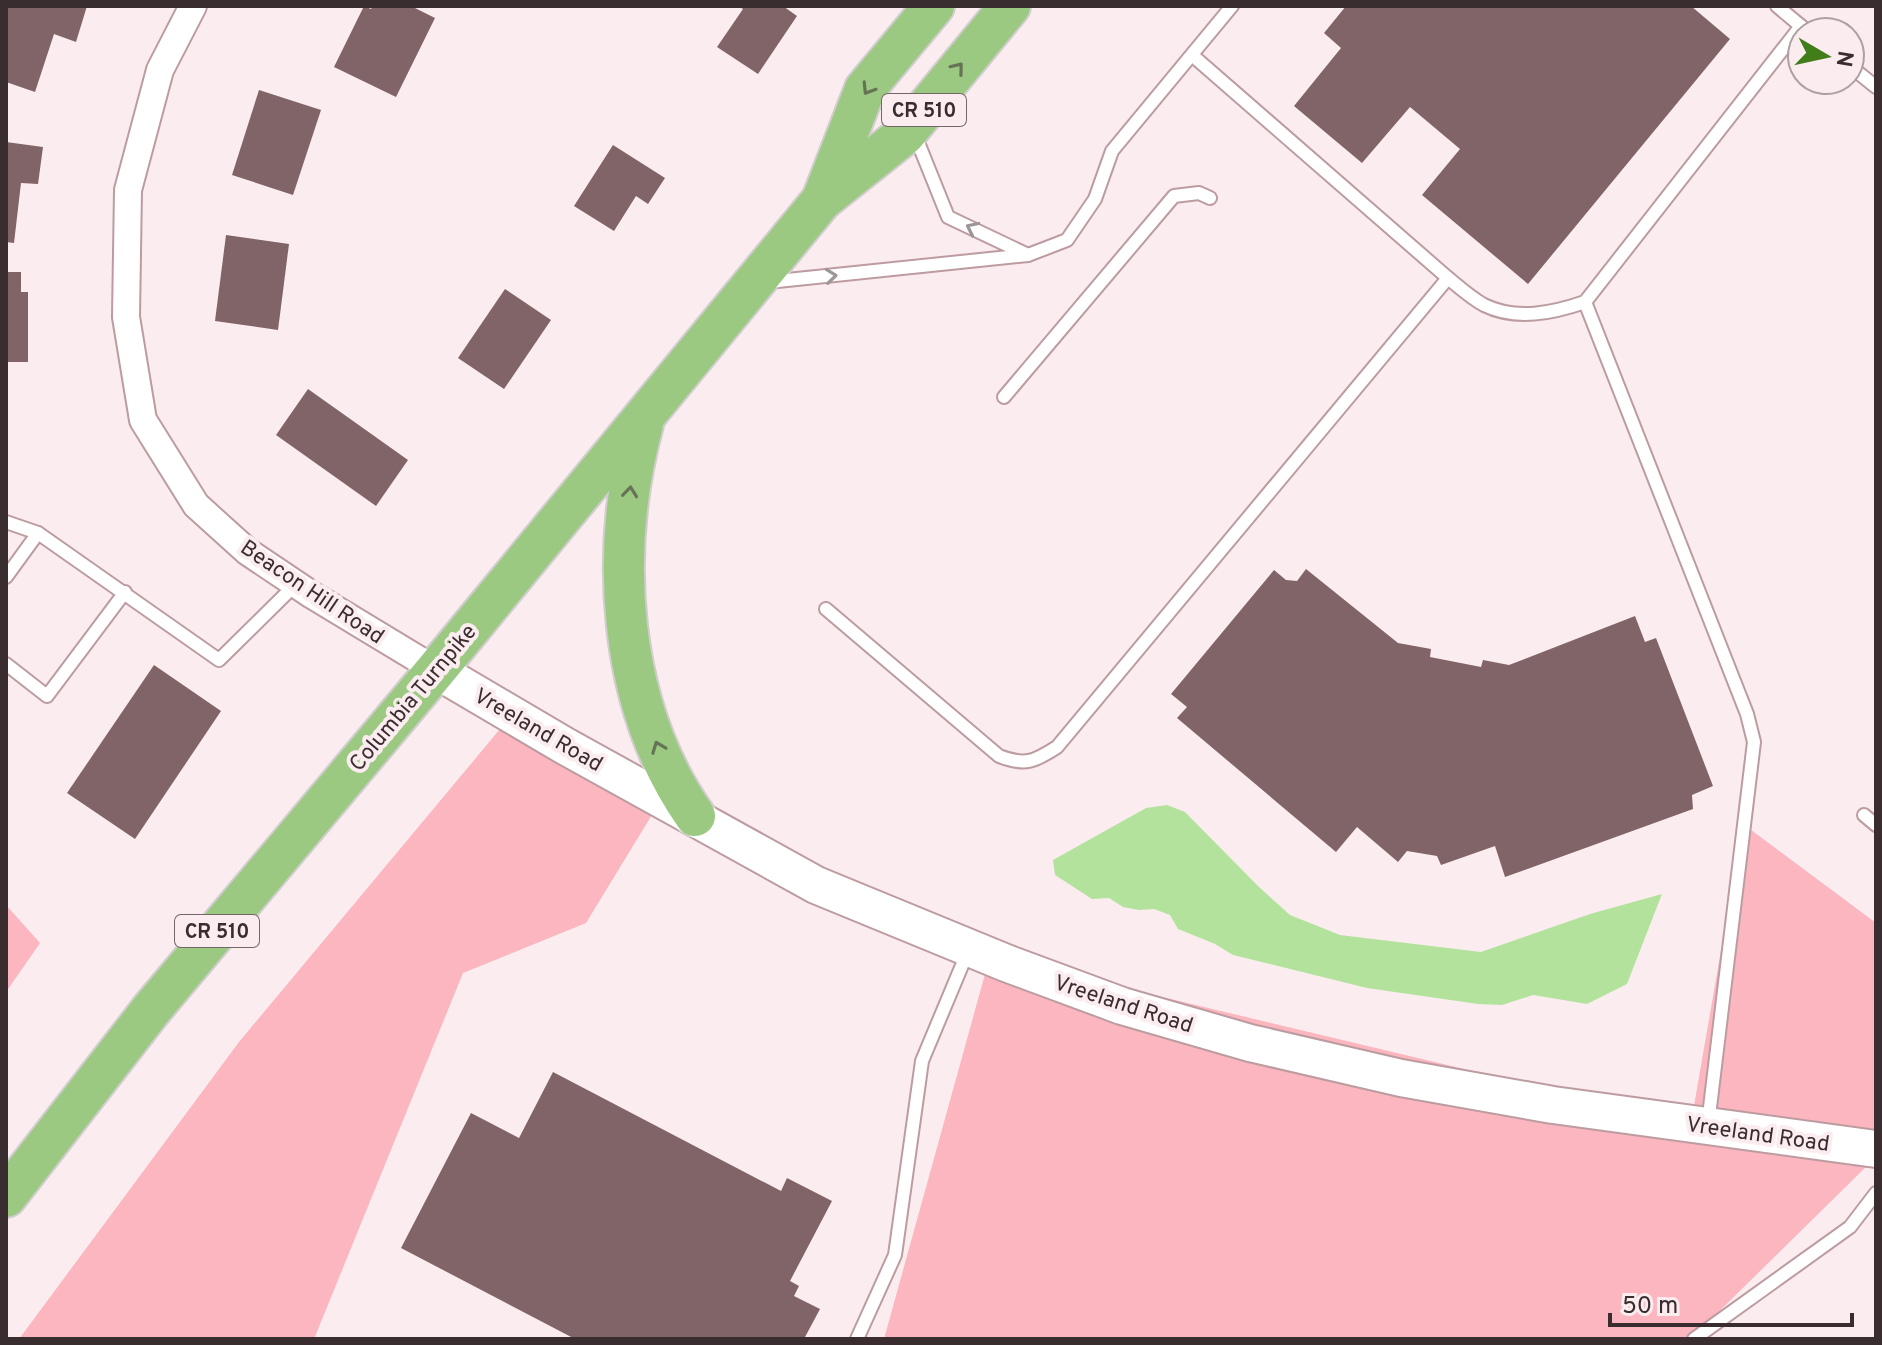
<svg xmlns="http://www.w3.org/2000/svg" width="1882" height="1345" font-family="Overpass,sans-serif">
<style>
.green{fill:#fbb6bf}
.water{fill:#b3e29d}
.building{fill:#806467}
.lines{fill:none;stroke-linecap:round;stroke-linejoin:round}
.lane-casing{stroke:#bc9ca0;stroke-width:16}
.street-casing{stroke:#bc9ca0;stroke-width:30}
.secondary-casing{stroke:#bc9ca0;stroke-width:40}
.primary-casing{stroke:#d0cdcd;stroke-width:44}
.lane{stroke:#fff;stroke-width:12}
.street{stroke:#fff;stroke-width:26}
.secondary{stroke:#fff;stroke-width:36}
.primary{stroke:#9cc982;stroke-width:40}
.oneway{stroke:#667354}
.oneway2{stroke:#9c9697}
.labels{text-anchor:middle;stroke-width:8;stroke-linejoin:round;paint-order:stroke}
.shield{fill:#fbedef;stroke:#746769;stroke-width:2}
.shield-label{font-size:20px;font-weight:bold;fill:#3a2d2f}
.street-label{font-size:22px;fill:#3a2d2f;stroke:#fbedef}
</style>
<rect width="100%" height="100%" fill="#fbedef"/>
<g class="green">
<path d="M515,711l146,89 -75,123 -123,50 -149,366h-295l220,-297z"/>
<path d="M1743,824l133,99v234l-185,182h-807l106,-383 701,167z"/>
<path d="M6,905l34,38 -34,49z"/>
</g>
<path class="water" d="M1167,805l18,7 74,75 31,28 50,20 141,17 109,-38 72,-20 -35,90 -40,20 -54,-9 -31,10 -24,-1 -111,-16 -134,-33 -18,-11 -37,-15 -8,-14 -16,-6 -15,1 -16,-3 -14,-9 -17,1 -37,-24 -2,-15 93,-52z"/>
<g class="building">
<path d="M6,6h81l-11,36 -22,-8 -19,58 -29,-10z"/>
<path d="M364,6l7,3 2,-3h38l24,12 -39,79 -62,-30z"/>
<path d="M738,6h45l14,10 -39,58 -41,-27 26,-38z"/>
<path d="M1346,6h345l39,33 -202,245 -106,-89 38,-46 -50,-42 -48,56 -68,-57 47,-58 -17,-15z"/>
<path d="M259,90l62,20 -28,85 -61,-20z"/>
<path d="M6,142l37,5 -5,37 -17,-1 -7,60 -8,-1z"/>
<path d="M613,145l52,33 -17,26 -12,-8 -22,35 -40,-25z"/>
<path d="M226,235l63,9 -11,86 -63,-9z"/>
<path d="M6,272h15v20h7v70h-22z"/>
<path d="M505,289l46,31 -47,69 -46,-31z"/>
<path d="M308,389l100,71 -32,46 -100,-71z"/>
<path d="M1306,569l92,74 33,6 -1,8 51,10 2,-7 26,5 126,-49 10,26 11,-4 57,148 -21,9 1,14 -188,68 -10,-31 -54,19 -4,-9 -30,-5 -9,11 -41,-35 -21,25 -159,-134 10,-11 -16,-13 103,-124 12,10 11,1z"/>
<path d="M154,665l67,46 -86,128 -68,-46z"/>
<path d="M553,1072l228,119 6,-13 45,23 -42,80 9,5 -5,10 26,13 -16,30h-229l-174,-91 70,-135 48,25z"/>
</g>
<g class="lines">
<defs>
<g id="lane">
<path d="M1777,6l31,26"/>
<path d="M1850,66l26,21"/>
<path d="M1028,255l39,-15 28,-41 17,-48 120,-145"/>
<path d="M1448,278c11,9 23,20 36,27 32,16 69,8 101,-3l162,412 7,28 -46,382"/>
<path d="M768,282l260,-27 -80,-38 -33,-82"/>
<path d="M1585,302l216,-276"/>
<path d="M1004,397l170,-201 25,-3 11,5"/>
<path d="M6,522l32,11"/>
<path d="M6,577l32,-44 181,127 77,-76"/>
<path d="M826,609l173,147c26,10 35,6 58,-9l391,-469 -256,-223"/>
<path d="M6,664l41,32 78,-104"/>
<path d="M1864,815l12,10"/>
<path d="M857,1339l38,-84 27,-194 46,-110"/>
<path d="M1694,1339l156,-112 26,-34"/>
</g>
<path id="street" d="M193,6l-33,64 -32,120 -2,127 17,103 53,85 52,47 64,43 124,75"/>
<path id="secondary" d="M436,670l129,76 251,139 190,78 116,43 128,37 151,35 152,27 323,44"/>
<g id="primary">
<path d="M822,200l43,-111 69,-83"/>
<path d="M643,424c-34,127 -26,281 52,392"/>
<path d="M6,1197l145,-187 285,-340 386,-470 83,-66 105,-128"/>
</g>
</defs>
<use href="#lane" class="lane-casing"/>
<use href="#street" class="street-casing"/>
<use href="#secondary" class="secondary-casing"/>
<use href="#primary" class="primary-casing"/>
<use href="#lane" class="lane"/>
<use href="#street" class="street"/>
<use href="#secondary" class="secondary"/>
<use href="#primary" class="primary"/>
</g>
<defs><path id="oneway-chevron" d="M-2-3.5L2.5 0L-2 3.5" fill="none" stroke-width="1.6" stroke-linecap="round" stroke-linejoin="round" transform="scale(2)"/></defs>
<g class="oneway">
<use href="#oneway-chevron" transform="translate(958 68) rotate(-51)"/>
<use href="#oneway-chevron" transform="translate(868 89) rotate(122)"/>
<use href="#oneway-chevron" transform="translate(630 492) rotate(-84)"/>
<use href="#oneway-chevron" transform="translate(658 747) rotate(-111)"/>
</g>
<g class="oneway2">
<use href="#oneway-chevron" transform="translate(972 228) rotate(-154)"/>
<use href="#oneway-chevron" transform="translate(831 276) rotate(-6)"/>
</g>
<g class="labels">
<g class="shield">
<rect x="882" y="94" width="84" height="32" rx="6"/>
<rect x="175" y="915" width="84" height="32" rx="6"/>
</g>
<g class="shield-label">
<text x="924" y="117">CR 510</text>
<text x="217" y="938">CR 510</text>
</g>
<g class="street-label">
<text transform="translate(313 591) rotate(34)" y="8">Beacon Hill Road</text>
<text transform="translate(412 697) rotate(-50)" y="8">Columbia Turnpike</text>
<text transform="translate(539 729) rotate(30)" y="8">Vreeland Road</text>
<text transform="translate(1124 1003) rotate(18)" y="8">Vreeland Road</text>
<text transform="translate(1758 1133) rotate(8)" y="8">Vreeland Road</text>
</g>
</g>
<rect width="1882" height="1345" fill="none" stroke="#3a2d2f" stroke-width="16"/>
<g transform="translate(1826 56) rotate(99)"><circle r="38" fill="#fbedef" stroke="#aea0a2" stroke-width="2"/>
<path d="M0-6L14 30L0 20L-14 30Z" fill="#417e1a"/>
<text y="-12" font-size="22" font-weight="bold" text-anchor="middle" fill="#3a2d2f">N</text>
</g>
<path d="M1610 1313v12h242v-12" fill="none" stroke="#3a2d2f" stroke-width="4"/>
<text x="1622" y="1313" font-size="24" fill="#3a2d2f" stroke="#fbedef" stroke-width="6" paint-order="stroke">50 m</text>
</svg>
